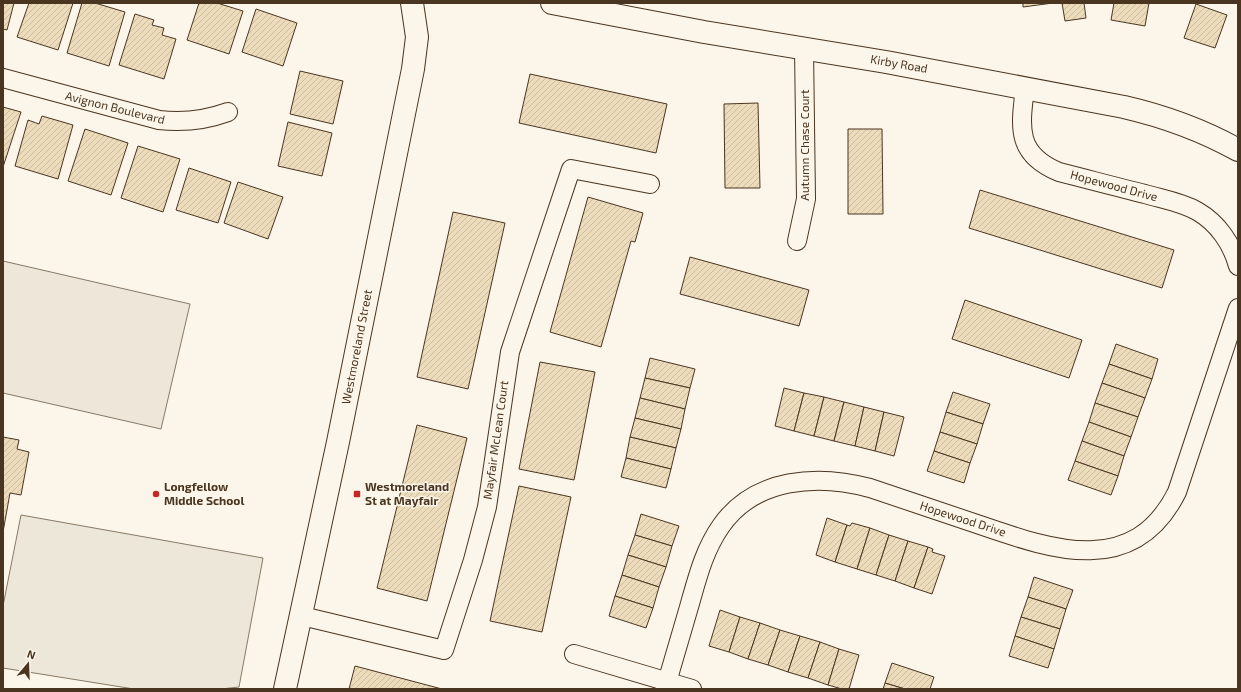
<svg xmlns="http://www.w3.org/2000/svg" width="1241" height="692" font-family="'Exo 2',sans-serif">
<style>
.pitch{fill:#ede6d9;stroke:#887966}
.parking{fill:#ede7d9;stroke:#887966}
.building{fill:url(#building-hatch);stroke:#4a3520}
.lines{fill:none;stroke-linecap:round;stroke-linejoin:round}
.street-casing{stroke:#4a3520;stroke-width:20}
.secondary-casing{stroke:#4a3520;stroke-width:24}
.street{stroke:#fbf6e9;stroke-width:18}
.secondary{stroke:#fbf6e9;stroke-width:22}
.poi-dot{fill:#c62828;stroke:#fbf6e9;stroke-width:1.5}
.labels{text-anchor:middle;stroke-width:3;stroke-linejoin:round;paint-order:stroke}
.street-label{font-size:12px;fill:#4a3520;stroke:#fbf6e9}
.poi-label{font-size:12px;font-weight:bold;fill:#4a3520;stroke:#fbf6e9;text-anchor:start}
</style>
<defs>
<pattern id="building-hatch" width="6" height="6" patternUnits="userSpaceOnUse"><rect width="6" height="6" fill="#ecdcbc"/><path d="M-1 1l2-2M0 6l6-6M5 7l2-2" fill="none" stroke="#ccbda1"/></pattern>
</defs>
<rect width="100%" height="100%" fill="#fbf6e9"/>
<path class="pitch" d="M3,261l187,43 -29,125 -158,-36z"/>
<path class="parking" d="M21,515l242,43 -24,129 -18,2h-87l-131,-21v-62z"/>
<g class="building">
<path d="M3,3h11l-7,27 -4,-1z"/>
<path d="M29,3h44l-15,47 -41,-13z"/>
<path d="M82,3h13l30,9 -16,54 -42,-13z"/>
<path d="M199,3h18l26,8 -14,43 -42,-14z"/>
<path d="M1023,3h30l-30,4z"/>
<path d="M1062,3h22l2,15 -21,3z"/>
<path d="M1114,3h35l-4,23 -34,-6z"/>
<path d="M1196,4l31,11 -12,33 -31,-10z"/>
<path d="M256,9l41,14 -14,43 -41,-14z"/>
<path d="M135,14l19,6 -2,5 12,3 -2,7 14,4 -12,40 -45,-14z"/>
<path d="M300,71l43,10 -10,43 -43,-10z"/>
<path d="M530,74l137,30 -11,49 -137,-30z"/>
<path d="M758,103l2,85h-35l-1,-84z"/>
<path d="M3,107l18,5 -18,55z"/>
<path d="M42,116l31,9 -15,54 -43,-13 13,-46 11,4z"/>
<path d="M288,122l44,11 -10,43 -44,-10z"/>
<path d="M85,129l43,14 -17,52 -43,-14z"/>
<path d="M848,129h34l1,85h-35z"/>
<path d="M138,146l42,13 -17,53 -42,-14z"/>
<path d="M189,168l42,14 -13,41 -42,-13z"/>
<path d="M238,182l45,15 -15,42 -44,-16z"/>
<path d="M980,190l194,60 -12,38 -193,-60z"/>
<path d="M588,197l55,16 -8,29 -4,-1 -30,106 -51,-15z"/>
<path d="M453,212l52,11 -37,166 -51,-12z"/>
<path d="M690,257l119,33 -10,36 -119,-32z"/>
<path d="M965,300l117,40 -13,38 -117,-39z"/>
<path d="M1116,344l42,15 -6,20 -43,-15z"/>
<path d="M650,358l45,11 -5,19 -45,-10z"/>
<path d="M540,362l55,10 -21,108 -55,-11z"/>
<path d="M1109,364l43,15 -7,19 -43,-15z"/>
<path d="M645,378l45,10 -5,21 -45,-11z"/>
<path d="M1102,383l43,15 -7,19 -43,-14z"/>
<path d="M784,388l20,5 -10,38 -19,-5z"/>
<path d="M953,392l37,12 -7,20 -37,-12z"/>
<path d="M804,393l20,4 -10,39 -20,-5z"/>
<path d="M824,397l20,5 -10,39 -20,-5z"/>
<path d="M640,398l45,11 -4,20 -46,-11z"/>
<path d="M844,402l20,5 -9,39 -21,-5z"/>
<path d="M1095,403l43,14 -7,20 -42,-15z"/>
<path d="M864,407l20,5 -9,39 -20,-5z"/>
<path d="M884,412l20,5 -10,39 -19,-5z"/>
<path d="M946,412l37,12 -6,20 -37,-12z"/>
<path d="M635,418l46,11 -5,19 -46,-11z"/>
<path d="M1089,422l42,15 -7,19 -42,-15z"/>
<path d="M417,425l50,13 -40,163 -50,-13z"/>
<path d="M940,432l37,12 -7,19 -36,-12z"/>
<path d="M3,437l16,3 -2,9 12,3 -8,43 -11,-2 -7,39z"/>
<path d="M630,437l46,11 -5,21 -45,-11z"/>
<path d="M1082,441l42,15 -6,20 -43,-15z"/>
<path d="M934,451l36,12 -6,20 -37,-12z"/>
<path d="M626,458l45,11 -5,19 -45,-11z"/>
<path d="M1075,461l43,15 -7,19 -43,-15z"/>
<path d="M519,486l52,11 -29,135 -52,-11z"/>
<path d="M641,514l38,12 -7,20 -37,-11z"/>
<path d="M827,518l20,7 -12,37 -19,-7z"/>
<path d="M852,523l18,5 -13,41 -22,-7 12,-37 3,1z"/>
<path d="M870,528l19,7 -13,40 -19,-6z"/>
<path d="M635,535l37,11 -6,21 -38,-12z"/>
<path d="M889,535l19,6 -13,40 -19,-6z"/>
<path d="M908,541l20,6 -14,41 -19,-7z"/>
<path d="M928,547l5,2 -1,3 13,4 -13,38 -18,-6z"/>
<path d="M628,555l38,12 -7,20 -37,-12z"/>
<path d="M622,575l37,12 -6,21 -38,-12z"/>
<path d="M1034,577l39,13 -7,19 -38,-12z"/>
<path d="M615,596l38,12 -7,20 -37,-12z"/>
<path d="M1028,597l38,12 -6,20 -39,-12z"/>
<path d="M720,610l20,7 -11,35 -20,-6z"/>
<path d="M740,617l20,6 -12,36 -19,-7z"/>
<path d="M1021,617l39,12 -6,20 -39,-13z"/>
<path d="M760,623l20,7 -12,35 -20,-6z"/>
<path d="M780,630l20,6 -12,36 -20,-7z"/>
<path d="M800,636l20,6 -12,36 -20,-6z"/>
<path d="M1015,636l39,13 -6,19 -39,-12z"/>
<path d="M820,642l19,7 -11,36 -20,-7z"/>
<path d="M839,649l20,6 -10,34h-7l-14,-4z"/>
<path d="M892,663l42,14 -4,12h-25l-20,-6z"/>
<path d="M355,666l87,23h-93z"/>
<path d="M885,683l20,6h-22z"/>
</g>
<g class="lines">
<defs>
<g id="street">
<path d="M3,78l156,42c25,3 47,0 69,-8"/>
<path d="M1025,88c-5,40 -9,66 34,84 28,7 57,15 86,22 17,5 36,8 52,17 21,12 35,33 41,55"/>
<path d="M797,241l9,-42 -2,-151"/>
<path d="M302,616l142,34 29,-90 14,-53 23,-155 61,-183 79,15"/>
<path d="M574,654l118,35"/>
<path d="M665,689c8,-27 16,-55 24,-82 8,-28 15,-57 32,-81 34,-49 98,-52 149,-38 36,12 71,24 107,36 73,25 156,56 200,-32l61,-184"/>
</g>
<g id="secondary">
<path d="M552,3l152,29 182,30 238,45c39,9 78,23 114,43"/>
<path d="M285,689l53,-247 75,-373 4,-32 -5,-34"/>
</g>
</defs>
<use href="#street" class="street-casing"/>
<use href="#secondary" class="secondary-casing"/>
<use href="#street" class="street"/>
<use href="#secondary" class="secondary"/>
</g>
<g class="poi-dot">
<circle cx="156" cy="494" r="4"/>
<rect x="353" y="490" width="8" height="8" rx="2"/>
</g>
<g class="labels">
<g class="street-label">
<text transform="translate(899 64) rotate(10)" y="4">Kirby Road</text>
<text transform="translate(115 108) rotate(14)" y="4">Avignon Boulevard</text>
<text transform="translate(805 145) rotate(-90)" y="4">Autumn Chase Court</text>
<text transform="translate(1114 186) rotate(15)" y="4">Hopewood Drive</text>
<text transform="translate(357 347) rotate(-79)" y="4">Westmoreland Street</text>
<text transform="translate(496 440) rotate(-82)" y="4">Mayfair McLean Court</text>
<text transform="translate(963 519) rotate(18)" y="4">Hopewood Drive</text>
</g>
<g class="poi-label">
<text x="164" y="491">Longfellow<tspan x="164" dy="14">Middle School</tspan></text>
<text x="365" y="491">Westmoreland<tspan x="365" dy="14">St at Mayfair</tspan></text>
</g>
</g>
<rect width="1241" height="692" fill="none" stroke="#4a3520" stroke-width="8"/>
<g transform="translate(28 664) rotate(19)" stroke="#fbf6e9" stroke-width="3" paint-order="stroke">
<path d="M0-3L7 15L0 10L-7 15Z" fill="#4a3520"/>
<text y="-6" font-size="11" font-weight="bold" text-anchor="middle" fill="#4a3520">N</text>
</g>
</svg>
